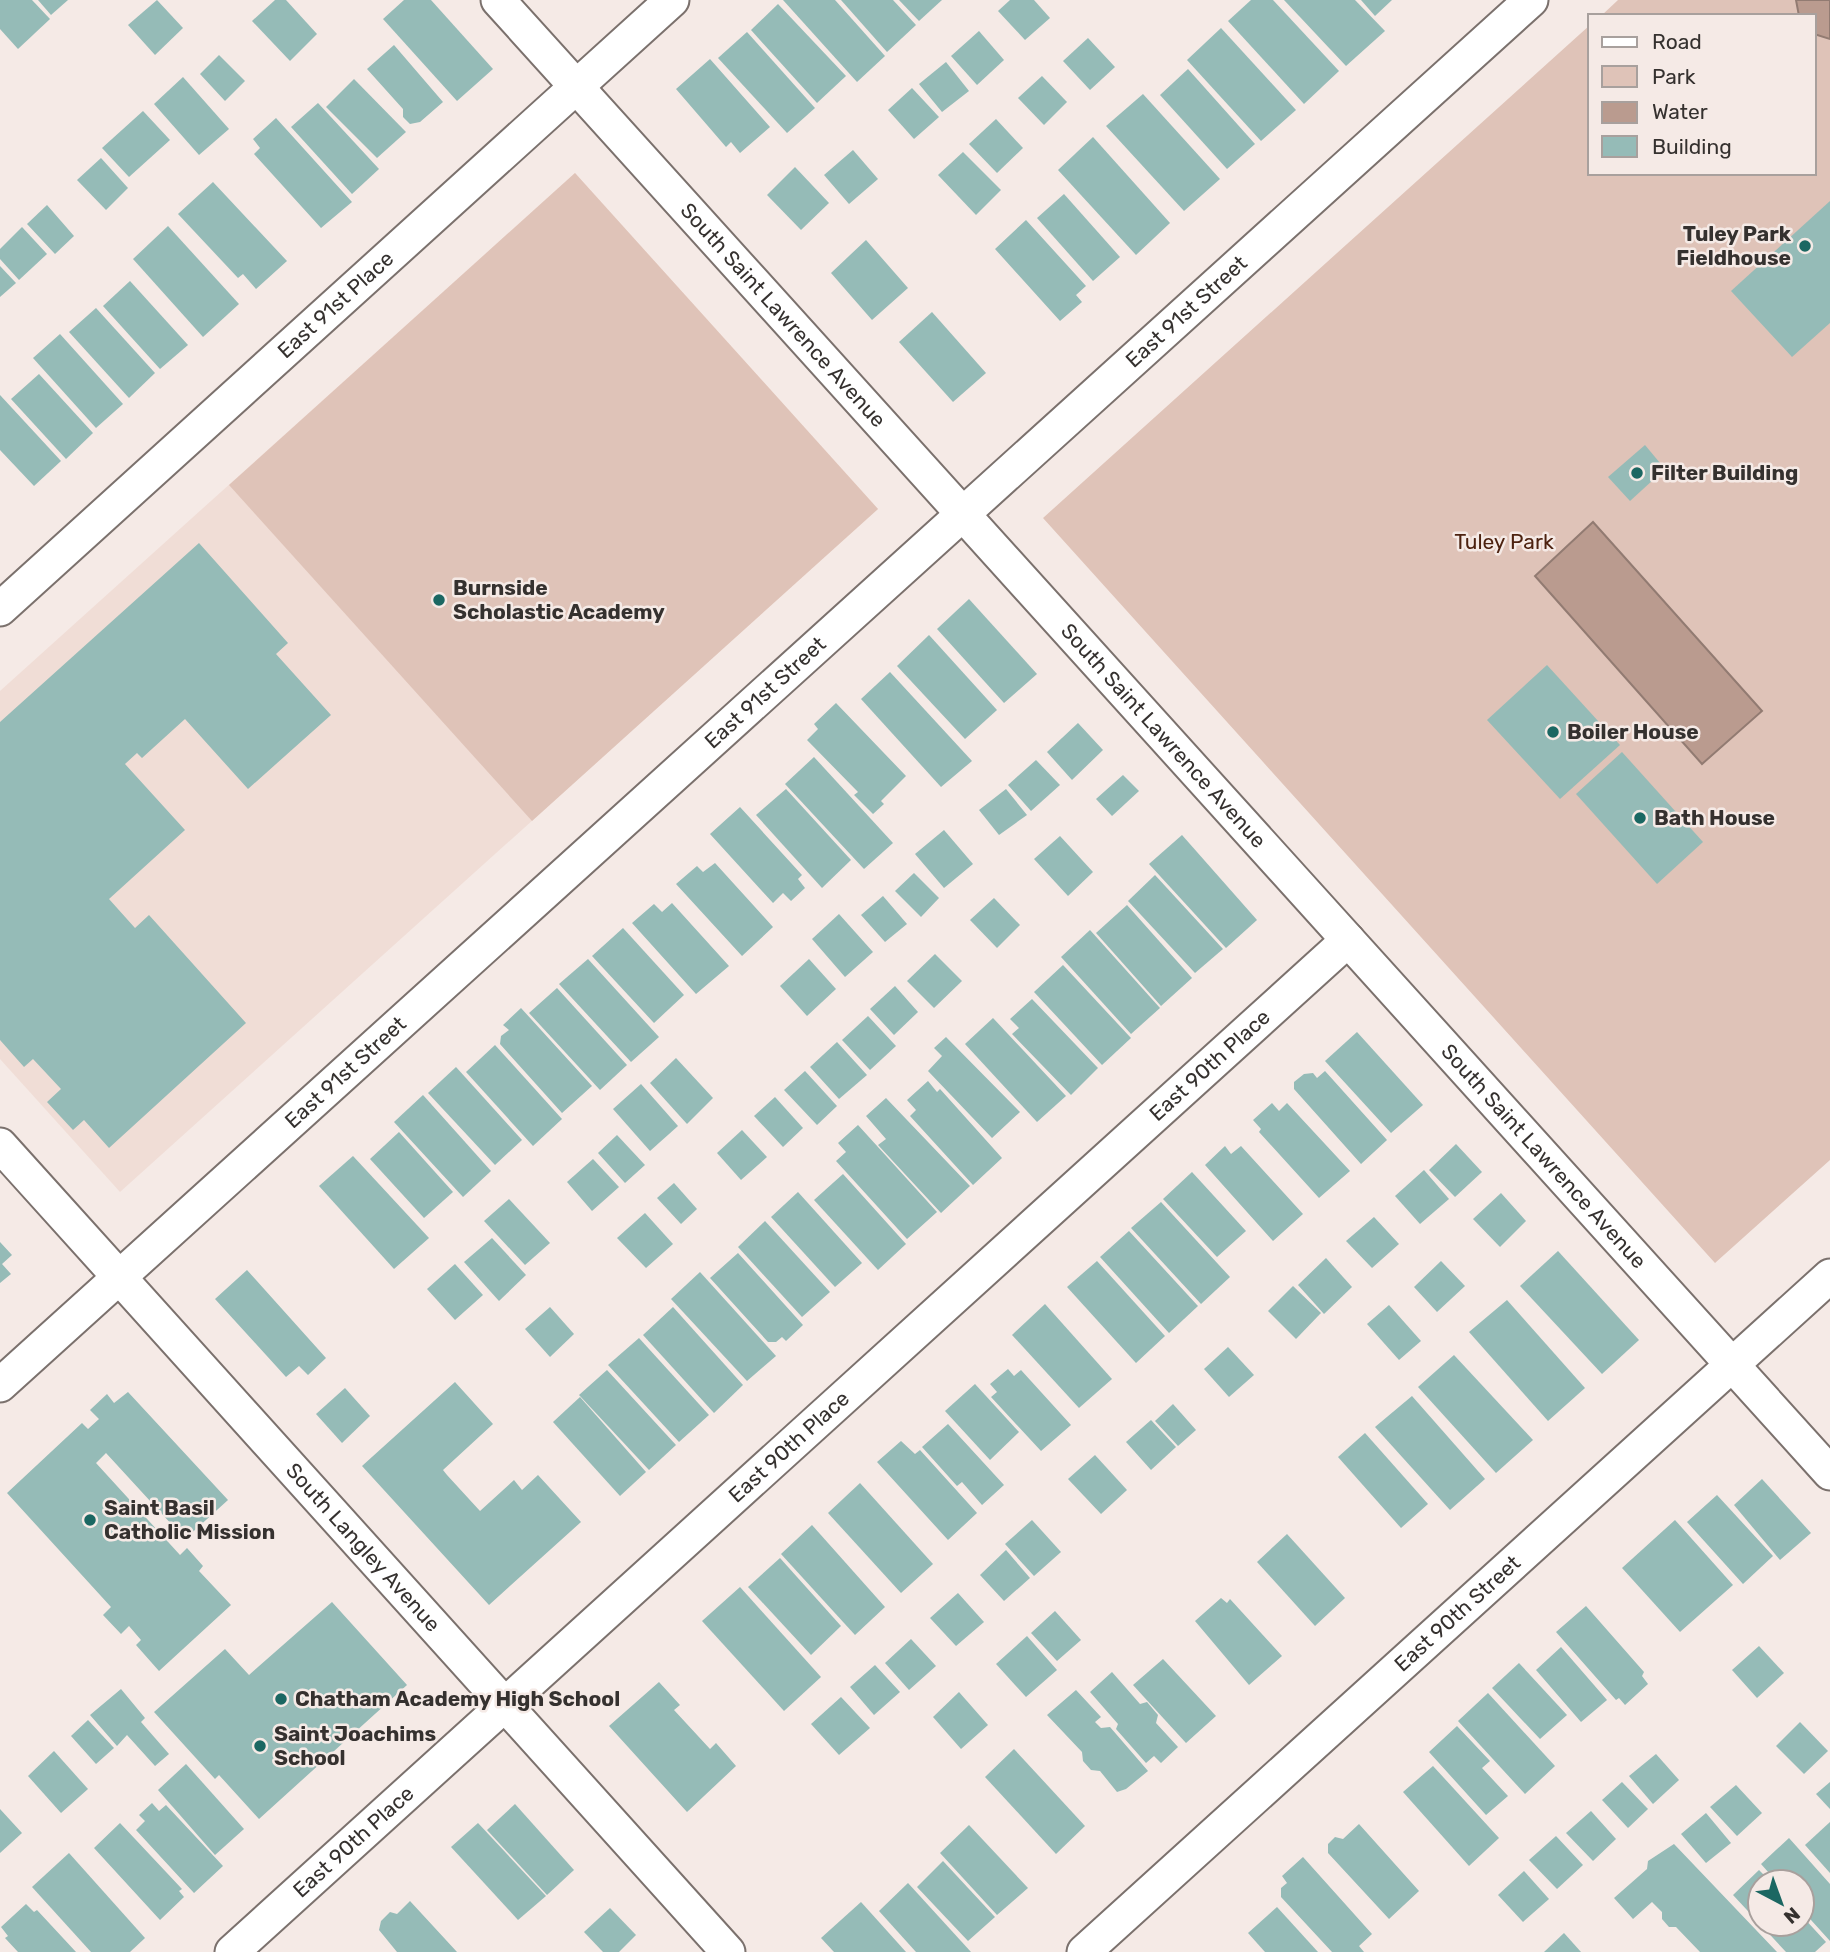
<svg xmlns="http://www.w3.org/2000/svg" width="1830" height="1952" font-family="Rubik,sans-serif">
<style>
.built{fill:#f0ddd6}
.green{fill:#dfc3b8}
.water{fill:#ba9b8f;stroke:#927b72;stroke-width:2}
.building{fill:#95bbb7}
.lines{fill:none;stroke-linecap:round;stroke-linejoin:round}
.street-casing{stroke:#7b716d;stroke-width:37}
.street{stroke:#fff;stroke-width:33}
.poi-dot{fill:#1b6762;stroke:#f5eae6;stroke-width:2.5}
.labels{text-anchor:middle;stroke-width:5;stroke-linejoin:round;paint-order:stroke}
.poi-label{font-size:21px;font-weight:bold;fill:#35312f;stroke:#f5eae6;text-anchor:start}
.street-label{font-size:21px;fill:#35312f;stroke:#f5eae6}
.park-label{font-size:21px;fill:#4d2210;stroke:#f5eae6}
</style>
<rect width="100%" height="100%" fill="#f5eae6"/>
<path class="built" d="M575,173l303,336 -758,683 -120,-133v-368z"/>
<g class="green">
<path d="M1618,0h212v1160l-115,103 -672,-745 547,-493v148h224v-157h-213z"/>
<path d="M575,173l303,336 -346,312 -303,-336z"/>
</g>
<g class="water">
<path d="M1796,0h34v39l-16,-5v-18h-15z"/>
<path d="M1593,522l169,189 -60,53 -167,-188z"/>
</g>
<g class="building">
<path d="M0,0h32l18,19 -32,30 -18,-20z"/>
<path d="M38,0h30l-17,15z"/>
<path d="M157,0l26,28 -28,27 -27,-30z"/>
<path d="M275,0h11l31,34 -27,27 -38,-40z"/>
<path d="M404,0h27l62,69 -36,32 -74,-82z"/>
<path d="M783,0h52l50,56 -28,26z"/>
<path d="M841,0h52l23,25 -29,27z"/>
<path d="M899,0h43l-23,21z"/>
<path d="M1010,0h24l16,18 -25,22 -27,-29z"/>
<path d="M1251,0h22l66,71 -35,33 -76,-83z"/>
<path d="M1284,0h71l30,31 -39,35z"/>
<path d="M1361,0h31l-17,16z"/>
<path d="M778,4l68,72 -29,27 -66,-73z"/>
<path d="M1221,28l75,82 -35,31 -74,-81z"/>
<path d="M979,31l25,29 -27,25 -26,-29z"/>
<path d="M747,32l68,76 -28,25 -69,-75z"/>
<path d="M1088,38l27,29 -25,23 -27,-29z"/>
<path d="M394,45l49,57 -23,20 -10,2 -7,-7v-8l-36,-40z"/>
<path d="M219,55l26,26 -20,20 -25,-27z"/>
<path d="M710,59l60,68 -30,26 -9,-11 -5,5 -50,-58z"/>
<path d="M946,62l23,29 -27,21 -23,-28z"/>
<path d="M1188,69l67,75 -28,25 -67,-74z"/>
<path d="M1042,76l25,26 -23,23 -26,-27z"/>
<path d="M183,77l46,52 -30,26 -45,-51z"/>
<path d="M354,79l52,53 -29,26 -51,-51z"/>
<path d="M912,88l27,29 -25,22 -26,-29z"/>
<path d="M1143,94l77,85 -36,32 -78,-85z"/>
<path d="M318,103l61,66 -27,25 -61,-67z"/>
<path d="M143,111l27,29 -41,37 -27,-29z"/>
<path d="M276,118l76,84 -31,26 -67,-74 6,-6 -7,-9z"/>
<path d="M996,119l27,29 -26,25 -28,-29z"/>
<path d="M1093,137l77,86 -34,32 -78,-85z"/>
<path d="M853,150l25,29 -29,25 -25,-29z"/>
<path d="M963,152l38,38 -25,25 -38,-40z"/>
<path d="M101,158l27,30 -22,22 -29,-30z"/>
<path d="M795,167l34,36 -28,27 -34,-35z"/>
<path d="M213,182l74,79 -31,28 -13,-15 -5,4 -60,-64z"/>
<path d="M1064,194l56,63 -27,24 -56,-63z"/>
<path d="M1830,201v122l-38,34 -61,-66z"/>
<path d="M47,205l27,31 -19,18 -28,-30z"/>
<path d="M1026,220l60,66 -10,9 6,7 -22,19 -65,-72z"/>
<path d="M168,226l71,78 -36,33 -70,-78z"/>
<path d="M22,227l25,27 -28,26 -19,-21v-10z"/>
<path d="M866,240l42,48 -36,32 -41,-47z"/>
<path d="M0,266l16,17 -16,14z"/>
<path d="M130,281l58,64 -28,24 -57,-63z"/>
<path d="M96,308l59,65 -26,25 -60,-66z"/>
<path d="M932,312l54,61 -33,29 -54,-60z"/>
<path d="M60,334l63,70 -27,24 -63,-70z"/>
<path d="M39,374l54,59 -27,26 -55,-60z"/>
<path d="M0,395l61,66 -27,25 -34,-36z"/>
<path d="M1645,445l20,24 -35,32 -22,-24z"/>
<path d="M199,543l89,100 -12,11 55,61 -83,74 -63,-70 -43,39 -5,-5 -12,11 60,66 -76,69 26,29 14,-13 97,108 -137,125 -25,-28 -11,10 -26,-28 14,-13 -28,-30 -9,8 -24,-27v-318z"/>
<path d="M969,599l68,75 -33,29 -67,-74z"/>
<path d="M929,635l68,75 -32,29 -68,-73z"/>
<path d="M1547,665l73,80 -60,54 -73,-79z"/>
<path d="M890,672l82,89 -31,26 -80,-88z"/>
<path d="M836,703l70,73 -25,25 3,3 -11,10 -19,-19 4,-3 -51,-52 11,-11 -4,-5z"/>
<path d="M1078,723l25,27 -31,30 -25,-28z"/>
<path d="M1622,752l81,90 -46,42 -81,-90z"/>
<path d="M814,757l79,86 -29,26 -79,-85z"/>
<path d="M1036,760l24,25 -29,26 -23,-26z"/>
<path d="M1123,775l16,16 -27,25 -16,-17z"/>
<path d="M786,789l65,71 -29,28 -66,-73z"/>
<path d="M1006,789l21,26 -28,20 -20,-25z"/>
<path d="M740,807l62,68 -4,4 7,9 -14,13 -8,-8 -10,10 -63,-69z"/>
<path d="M944,830l29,34 -29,24 -29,-34z"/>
<path d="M1182,835l75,85 -31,28 -77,-84z"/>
<path d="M1060,836l33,36 -25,24 -34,-37z"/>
<path d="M715,863l58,64 -31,29 -66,-72 21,-18 6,6z"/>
<path d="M914,873l25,25 -18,19 -26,-26z"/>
<path d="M1155,875l68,74 -28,24 -67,-72z"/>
<path d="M883,896l24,28 -22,18 -24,-27z"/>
<path d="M994,898l26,27 -23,23 -27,-28z"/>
<path d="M672,903l57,63 -33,28 -64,-71 22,-19 8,8z"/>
<path d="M1127,905l65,73 -31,28 -65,-73z"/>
<path d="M839,914l34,38 -28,25 -33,-38z"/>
<path d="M623,928l61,67 -30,28 -62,-67z"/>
<path d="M1090,930l70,78 -29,26 -70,-77z"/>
<path d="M935,954l27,27 -28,27 -27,-27z"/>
<path d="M588,959l71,78 -28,25 -72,-78z"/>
<path d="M809,959l27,30 -29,27 -27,-30z"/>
<path d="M1063,965l68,73 -29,27 -68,-73z"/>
<path d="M895,986l23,26 -24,23 -24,-26z"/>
<path d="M557,988l70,77 -27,25 -71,-77z"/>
<path d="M1032,999l66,69 -27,27 -59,-61 7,-6 -9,-9z"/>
<path d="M521,1008l71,78 -30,27 -62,-69 1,-8 8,-6 -6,-5z"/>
<path d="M868,1016l28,30 -26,24 -28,-30z"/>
<path d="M993,1018l73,78 -29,26 -72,-78z"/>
<path d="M1357,1032l66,73 -32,28 -66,-72z"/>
<path d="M946,1037l74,75 -28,26 -64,-67 14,-15 -8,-8z"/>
<path d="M837,1042l30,33 -28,24 -29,-32z"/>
<path d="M495,1045l67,74 -29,27 -67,-74z"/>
<path d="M676,1058l37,40 -26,26 -37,-41z"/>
<path d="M456,1067l66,73 -27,25 -67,-72z"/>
<path d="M805,1071l32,35 -20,19 -33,-35z"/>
<path d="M1325,1071l62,69 -26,24 -67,-75v-7l10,-8 9,-1 4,5z"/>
<path d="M928,1081l9,11 3,-3 62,69 -29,27 -63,-69 6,-6 -9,-10z"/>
<path d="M641,1084l37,42 -28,25 -37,-42z"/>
<path d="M423,1095l68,76 -28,26 -69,-75z"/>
<path d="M775,1097l28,31 -20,19 -29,-31z"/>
<path d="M886,1098l84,88 -29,27 -63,-68 8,-6 -20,-23z"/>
<path d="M1272,1103l7,8 8,-8 63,68 -31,27 -60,-66 2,-3 -8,-9z"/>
<path d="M858,1125l79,87 -30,27 -71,-78 10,-9 -8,-9z"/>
<path d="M742,1130l25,27 -26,23 -24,-27z"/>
<path d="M399,1132l54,60 -29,26 -54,-59z"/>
<path d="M617,1135l28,30 -20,18 -27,-30z"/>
<path d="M1456,1144l26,28 -27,25 -26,-27z"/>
<path d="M1225,1146l6,8 10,-8 62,68 -30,27 -68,-76z"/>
<path d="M353,1156l76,82 -35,31 -75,-83z"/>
<path d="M593,1159l26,28 -27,24 -25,-29z"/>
<path d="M1424,1170l25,29 -29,25 -25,-28z"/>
<path d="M1192,1172l54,59 -29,26 -54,-58z"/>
<path d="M843,1174l63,70 -28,26 -64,-70z"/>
<path d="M674,1183l23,26 -16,15 -24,-26z"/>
<path d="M798,1192l64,71 -27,24 -64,-70z"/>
<path d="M1501,1193l25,28 -26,26 -27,-28z"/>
<path d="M509,1199l41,44 -25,22 -41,-44z"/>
<path d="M1161,1202l69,75 -29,27 -70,-76z"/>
<path d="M645,1213l28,31 -27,24 -29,-30z"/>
<path d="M1374,1217l25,27 -27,24 -26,-27z"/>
<path d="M765,1221l65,71 -28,25 -64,-70z"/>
<path d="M1129,1231l69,75 -29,27 -69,-76z"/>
<path d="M492,1238l34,37 -27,26 -35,-39z"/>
<path d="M0,1242l12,13 -10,9 9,10 -11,9z"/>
<path d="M1558,1251l81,89 -37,34 -82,-88z"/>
<path d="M738,1253l65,72 -17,16 -4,-4 -6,5h-8l-58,-64z"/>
<path d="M1326,1258l26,29 -28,27 -26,-29z"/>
<path d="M1097,1261l68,75 -29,27 -69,-76z"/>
<path d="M1441,1261l24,25 -28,26 -23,-25z"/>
<path d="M455,1264l28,31 -28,25 -28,-31z"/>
<path d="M247,1270l79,88 -18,17 -9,-9 -13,11 -71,-78z"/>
<path d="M700,1272l76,84 -29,25 -76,-82z"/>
<path d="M1293,1286l28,27 -25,26 -28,-28z"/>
<path d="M1507,1300l78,88 -37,33 -79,-89z"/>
<path d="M1045,1304l67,75 -33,29 -67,-73z"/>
<path d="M1389,1305l32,36 -22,19 -32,-36z"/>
<path d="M550,1307l24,27 -24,23 -25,-28z"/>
<path d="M673,1307l70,78 -29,28 -71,-78z"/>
<path d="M639,1338l70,77 -30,27 -71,-77z"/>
<path d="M1228,1347l26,28 -25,22 -25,-28z"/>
<path d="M1454,1355l79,85 -37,33 -78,-86z"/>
<path d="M1008,1369l6,7 7,-6 50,55 -30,26 -50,-54 6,-5 -7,-8z"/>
<path d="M607,1370l69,75 -27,25 -70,-75z"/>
<path d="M455,1382l38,42 -50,46 4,5 33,36 34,-31 8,10 16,-15 43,47 -92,83 -127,-139z"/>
<path d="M975,1384l44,48 -29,28 -45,-49z"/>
<path d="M345,1388l25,28 -28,27 -26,-29z"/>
<path d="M128,1392l100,108 -43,39 -79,-86 -10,10 84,92 7,-7 16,18 -4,5 32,34 -72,66 -23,-26 5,-5 -12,-14 -8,8 -18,-19 8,-8 -104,-114 75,-70 6,6 11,-10 -9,-9 17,-16 7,9z"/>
<path d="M1412,1396l73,83 -35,31 -75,-83z"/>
<path d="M580,1397l66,75 -26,24 -67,-74z"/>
<path d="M1173,1404l23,26 -18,16 -23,-25z"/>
<path d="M1151,1420l25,27 -25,23 -25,-28z"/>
<path d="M948,1424l56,61 -22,20 -20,-23 -5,4 -35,-39z"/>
<path d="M1365,1433l63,71 -27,24 -63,-71z"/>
<path d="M901,1441l14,13 5,-4 57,63 -29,27 -71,-78z"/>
<path d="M1095,1455l32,35 -26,24 -33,-35z"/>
<path d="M1762,1479l49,54 -31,27 -46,-55z"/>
<path d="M860,1483l73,81 -32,29 -73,-80z"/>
<path d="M1717,1495l56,61 -30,28 -56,-62z"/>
<path d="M1032,1520l29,32 -27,24 -29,-32z"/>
<path d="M1675,1520l58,65 -53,47 -58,-64z"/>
<path d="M812,1525l73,82 -30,28 -74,-81z"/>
<path d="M1287,1534l58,64 -30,28 -58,-64z"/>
<path d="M1006,1550l24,28 -26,23 -24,-26z"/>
<path d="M780,1558l61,68 -30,29 -63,-68z"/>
<path d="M740,1587l81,90 -37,34 -82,-90z"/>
<path d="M958,1593l26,29 -28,24 -26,-28z"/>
<path d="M1221,1598l6,5 3,-4 52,57 -33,29 -54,-64z"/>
<path d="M332,1602l75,83 -148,134 -40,-44 -4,4 -61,-67 71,-63 24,26z"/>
<path d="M1586,1606l58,66 -2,4 6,8 -23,21 -6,-7 -3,2 -60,-68z"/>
<path d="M1055,1611l26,29 -24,21 -26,-28z"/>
<path d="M1027,1636l30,34 -31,27 -30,-33z"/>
<path d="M911,1639l25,27 -27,24 -24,-27z"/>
<path d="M1759,1646l25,27 -27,25 -25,-28z"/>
<path d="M1561,1647l46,53 -26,22 -45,-52z"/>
<path d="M1163,1659l53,57 -30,27 -53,-58z"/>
<path d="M1519,1663l48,52 -27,24 -48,-51z"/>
<path d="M875,1665l25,27 -26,23 -24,-28z"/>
<path d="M1112,1672l28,32 7,-2 11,13 -2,8 22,24 -17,16 -7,-7 -8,7 -30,-34 2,-5 -28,-32z"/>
<path d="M659,1682l21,23 -6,5 36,39 6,-6 20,23 -49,46 -78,-86z"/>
<path d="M121,1689l24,29 -4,4 28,32 -14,12 -28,-31 -10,11 -27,-31z"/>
<path d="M1076,1690l25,27 -6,5 6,6 9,-1 38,44 -22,18 -9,3 -17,-21 -9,-1 -8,-9 -1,-9 -35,-37z"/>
<path d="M959,1692l29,33 -27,24 -28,-32z"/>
<path d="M1488,1693l67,73 -30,28 -67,-73z"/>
<path d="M841,1697l29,31 -31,27 -28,-31z"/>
<path d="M88,1720l26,28 -18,16 -25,-28z"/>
<path d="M1800,1722l28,29 -24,23 -28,-28z"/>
<path d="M1457,1726l33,35 -8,7 26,28 -22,19 -57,-63z"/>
<path d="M1014,1749l71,77 -29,28 -71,-77z"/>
<path d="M54,1751l34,38 -27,24 -33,-37z"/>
<path d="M1656,1754l23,26 -26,24 -24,-28z"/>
<path d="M186,1764l58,65 -29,26 -57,-65z"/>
<path d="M1433,1766l66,72 -30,28 -66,-74z"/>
<path d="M1622,1782l26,27 -20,19 -26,-28z"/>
<path d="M1830,1782v27l-14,-15z"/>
<path d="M1736,1785l26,28 -25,23 -27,-29z"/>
<path d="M152,1803l7,8 7,-6 57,61 -29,27 -58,-63 9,-9 -6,-6z"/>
<path d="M515,1804l59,66 -27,25 -60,-65z"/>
<path d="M0,1809l22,24 -22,20z"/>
<path d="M1591,1811l25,28 -23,22 -27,-28z"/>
<path d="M1706,1813l25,30 -25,20 -25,-29z"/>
<path d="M1830,1822v51l-25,-28z"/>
<path d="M120,1823l62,66 -3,2 5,6 -24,23 -66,-72z"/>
<path d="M478,1823l68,73 -28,24 -67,-73z"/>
<path d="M1359,1824l60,67 -30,28 -61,-66v-9l7,-7 8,2z"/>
<path d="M969,1825l59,63 -31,27 -57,-62z"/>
<path d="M1556,1836l27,29 -26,24 -28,-29z"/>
<path d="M1789,1838l41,46v57l-28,-31v-28h-25l-16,-18z"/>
<path d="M1674,1844l103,108h-77l-24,-25h-7l-7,-8v-7l-10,-10 -19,17 -19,-21 33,-29 1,-8z"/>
<path d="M69,1853l76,85 -15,14h-39l-59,-65z"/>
<path d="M1303,1857l69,77 -13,12 5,6h-32l-51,-55v-9l6,-5 -5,-7z"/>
<path d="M943,1861l52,56 -27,24 -51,-54z"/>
<path d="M1759,1870l12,12h-11v42l-27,-29z"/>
<path d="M1524,1871l25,28 -26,23 -25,-27z"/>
<path d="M908,1883l63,69h-55l-37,-41z"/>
<path d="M410,1901l47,51h-60l-18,-22 2,-9 9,-9 7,2z"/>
<path d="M861,1902l45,50h-72l-13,-14z"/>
<path d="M26,1904l8,8 3,-2 39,42h-58l-13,-14 3,-2 -7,-9z"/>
<path d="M1277,1907l41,45h-53l-17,-19z"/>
<path d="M610,1908l26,27 -17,17h-16l-19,-20z"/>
<path d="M1802,1916l24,26 -11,10h-29l-26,-28h42z"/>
<path d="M1564,1933l17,19h-37z"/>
</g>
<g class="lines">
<defs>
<g id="street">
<path id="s1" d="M498,0l1332,1473"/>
<path id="s2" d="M0,609l672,-609"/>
<path id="s3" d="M0,1145l728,807"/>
<path id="s4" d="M0,1385l1531,-1385"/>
<path id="s5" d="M232,1952l1116,-1012"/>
<path id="s6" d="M1084,1952l746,-676"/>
</g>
</defs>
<use href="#street" class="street-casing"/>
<use href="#street" class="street"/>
</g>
<g class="poi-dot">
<circle cx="1805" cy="246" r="7"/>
<circle cx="1637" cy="473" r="7"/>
<circle cx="439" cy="600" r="7"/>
<circle cx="1553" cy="732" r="7"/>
<circle cx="1640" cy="818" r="7"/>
<circle cx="90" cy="1520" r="7"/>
<circle cx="281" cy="1699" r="7"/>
<circle cx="260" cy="1746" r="7"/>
</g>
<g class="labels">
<g class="poi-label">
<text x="1791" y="241" text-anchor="end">Tuley Park<tspan x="1791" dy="24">Fieldhouse</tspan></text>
<text x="1651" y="480">Filter Building</text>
<text x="453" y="595">Burnside<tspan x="453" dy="24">Scholastic Academy</tspan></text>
<text x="1567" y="739">Boiler House</text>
<text x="1654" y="825">Bath House</text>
<text x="104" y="1515">Saint Basil<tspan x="104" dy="24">Catholic Mission</tspan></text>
<text x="295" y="1706">Chatham Academy High School</text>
<text x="274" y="1741">Saint Joachims<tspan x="274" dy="24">School</tspan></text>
</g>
<g class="street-label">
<text dy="7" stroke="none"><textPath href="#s2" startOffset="453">East 91st Place</textPath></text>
<text dy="7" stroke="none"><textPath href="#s4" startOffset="1600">East 91st Street</textPath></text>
<text dy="7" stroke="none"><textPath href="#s1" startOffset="425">South Saint Lawrence Avenue</textPath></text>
<text dy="7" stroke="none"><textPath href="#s4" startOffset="1032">East 91st Street</textPath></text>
<text dy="7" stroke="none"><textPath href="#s1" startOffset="992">South Saint Lawrence Avenue</textPath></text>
<text dy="7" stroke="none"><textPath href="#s5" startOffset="1320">East 90th Place</textPath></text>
<text dy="7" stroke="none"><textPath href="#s4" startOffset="466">East 91st Street</textPath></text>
<text dy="7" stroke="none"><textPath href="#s1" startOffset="1559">South Saint Lawrence Avenue</textPath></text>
<text dy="7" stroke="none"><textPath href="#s5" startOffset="752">East 90th Place</textPath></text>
<text dy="7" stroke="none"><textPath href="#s3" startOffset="542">South Langley Avenue</textPath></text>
<text dy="7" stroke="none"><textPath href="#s6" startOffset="504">East 90th Street</textPath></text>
<text dy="7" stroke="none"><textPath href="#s5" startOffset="164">East 90th Place</textPath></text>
</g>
<g class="park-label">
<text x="1504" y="549">Tuley Park</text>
</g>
</g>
<rect x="1588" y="14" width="228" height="161" fill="#f5eae6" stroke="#a8a09d" stroke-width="2"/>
<rect x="1602" y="37" width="35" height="10" fill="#ffffff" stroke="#a8a09d" stroke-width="2"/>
<text x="1652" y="49" font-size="21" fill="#35312f">Road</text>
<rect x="1602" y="66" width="35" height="21" fill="#dfc3b8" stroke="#a8a09d" stroke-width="2"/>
<text x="1652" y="84" font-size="21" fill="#35312f">Park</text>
<rect x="1602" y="102" width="35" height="21" fill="#ba9b8f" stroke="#a8a09d" stroke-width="2"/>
<text x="1652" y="119" font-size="21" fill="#35312f">Water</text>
<rect x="1602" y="136" width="35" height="21" fill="#95bbb7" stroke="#a8a09d" stroke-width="2"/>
<text x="1652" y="154" font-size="21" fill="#35312f">Building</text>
<g transform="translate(1781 1903) rotate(139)"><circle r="33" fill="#f5eae6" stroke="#a8a09d" stroke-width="2"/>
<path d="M0-5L12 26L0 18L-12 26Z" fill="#1b6762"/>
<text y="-10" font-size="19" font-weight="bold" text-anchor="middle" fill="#35312f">N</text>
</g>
</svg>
